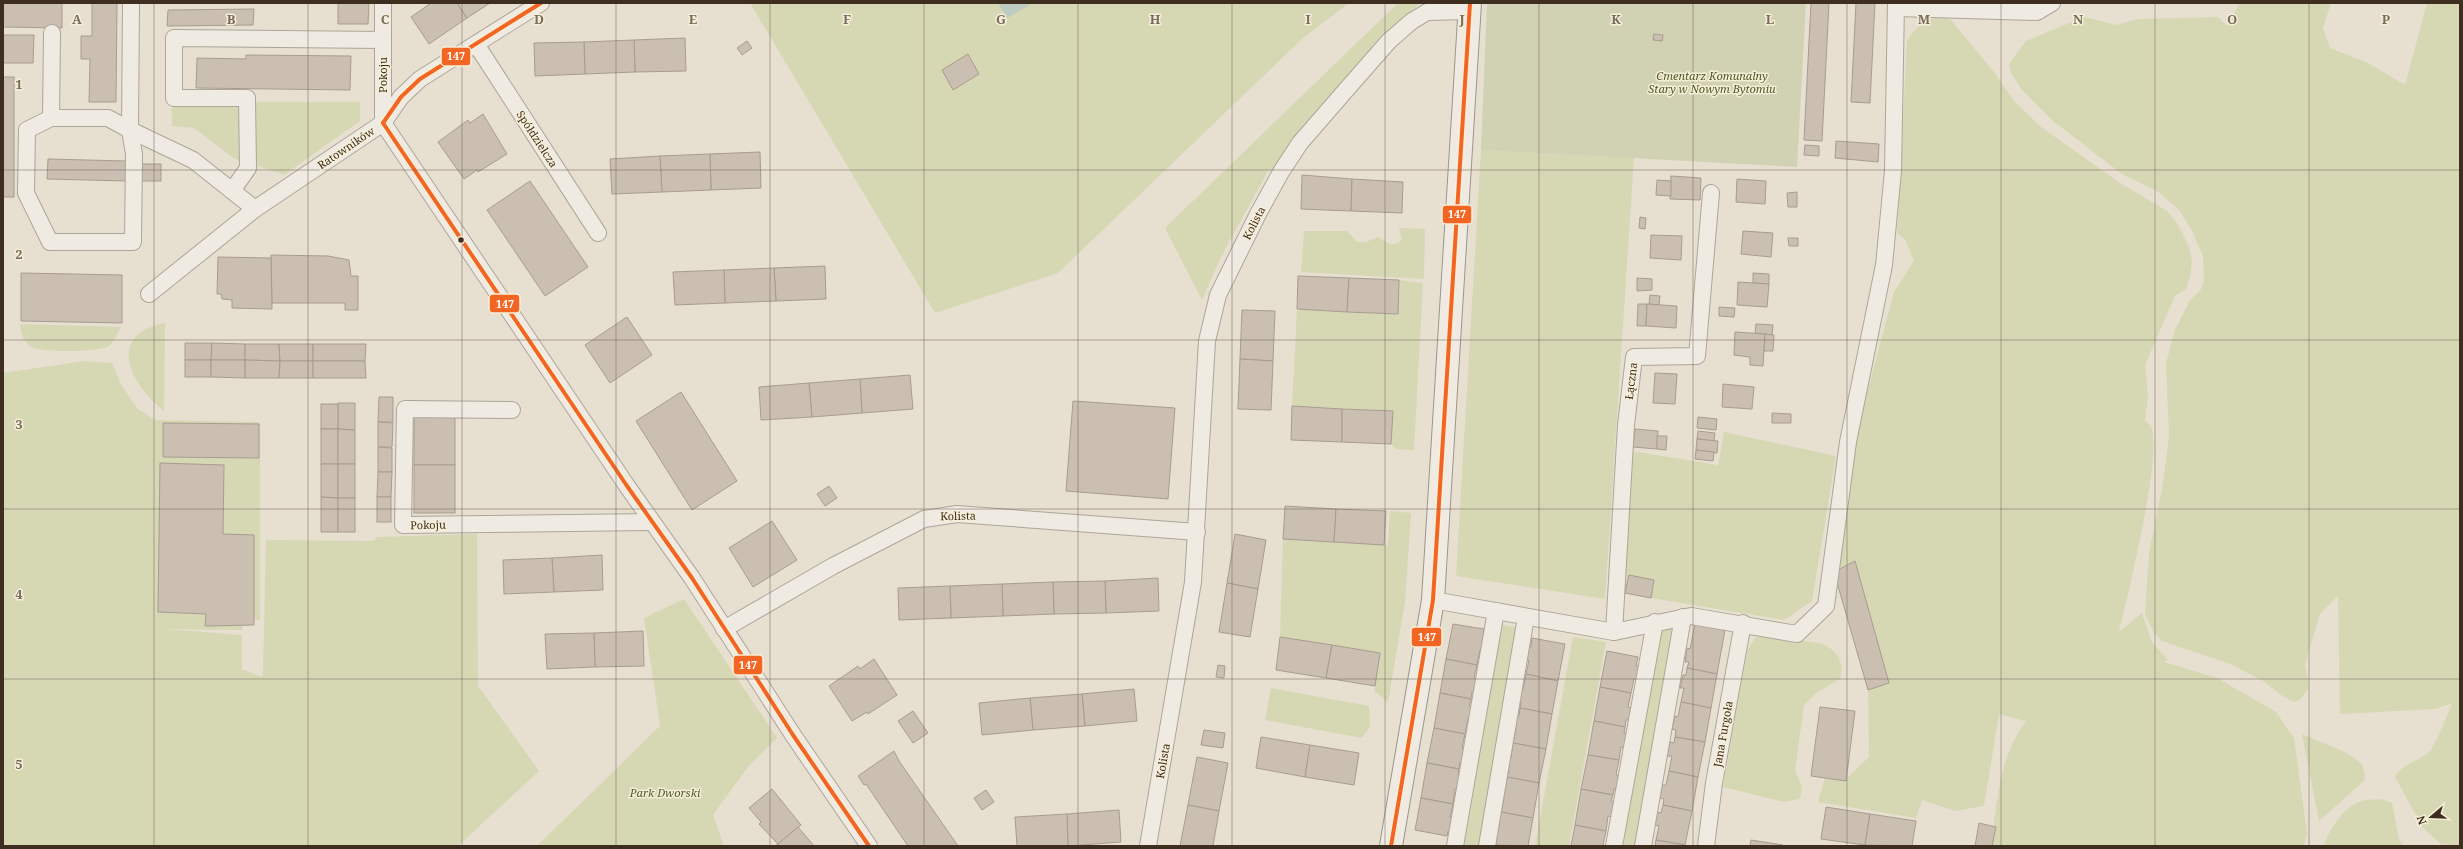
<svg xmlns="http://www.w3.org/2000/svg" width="2463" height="849" font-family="'Noto Serif',serif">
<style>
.green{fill:#d6d7b3}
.cemetery{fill:#d1d1b3}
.water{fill:#bcccc2}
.building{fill:#cbbfb2;stroke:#a89c90}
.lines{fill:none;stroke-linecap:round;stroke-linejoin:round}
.street-casing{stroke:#ada599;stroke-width:18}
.secondary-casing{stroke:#9c958a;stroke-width:24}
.street{stroke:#efebe3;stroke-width:16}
.secondary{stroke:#efebe3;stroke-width:22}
.bus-1-casing{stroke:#f7eed8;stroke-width:7}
.bus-1{stroke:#f26522;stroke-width:4}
.grid{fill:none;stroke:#786c5e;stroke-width:1;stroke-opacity:0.55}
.bus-dot{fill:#3d2e20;stroke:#f7eed8;stroke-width:1.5}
.labels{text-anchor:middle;stroke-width:3;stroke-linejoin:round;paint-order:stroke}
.street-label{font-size:11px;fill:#3d2e20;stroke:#f7eed8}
.park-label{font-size:11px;font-style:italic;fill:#4d5a26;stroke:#f7eed8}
.grid-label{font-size:13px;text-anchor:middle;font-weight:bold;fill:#786c5e;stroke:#f7eed8;stroke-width:3;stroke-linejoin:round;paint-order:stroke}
.line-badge{stroke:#f7eed8;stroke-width:1.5}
.badge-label{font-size:11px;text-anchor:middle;font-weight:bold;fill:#fff}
</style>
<rect width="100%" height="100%" fill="#e7e0d1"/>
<g class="green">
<path d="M750,3h599l-46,35 -245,235 -123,40z"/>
<path d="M1398,3h22l-26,25 -118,140 -8,3 -47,86 -19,43 -37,-72z"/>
<path d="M2240,3h91l-8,25 7,20 38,15 37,22 22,-82h33v843h-17l-20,-18 -28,-51c8,-15 24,-15 35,-26 6,-7 18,-38 22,-48l-16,6 -96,5 -2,-118 -18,18 -15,50 4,23 -8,12 -7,3 -13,-7 -18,-14 -35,-18 -66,-22 -8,-8 -9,-19 4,-61 14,-70 6,-48 -3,-71 8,-32 16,-32 10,-9 4,-10 -1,-25 -11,-25 -12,-20 -21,-19 -37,-18 -69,-53 -31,-31 -11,-17 -2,-9 17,-23 58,-24 33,8 20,-6 81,-2 9,9z"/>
<path d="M1940,16l11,4 43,52 20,29 27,26 79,56 47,28 10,12 12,24 3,14 -2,16 -4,12 -11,7 -30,69 3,32 -3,23c2,2 5,5 6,7 12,25 -24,172 -32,205l23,-19 10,29 16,18 -4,2 53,16 59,34 18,26 13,95 -3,13h-314c9,-46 7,-85 36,-125l-27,-7 -15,92 -29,5 -33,-11 -6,18 -98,-16 7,-24 21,1 23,-22 -1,-67 21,-7 -55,-111 20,-130 40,-150 20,-31 -9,-22 -8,-6 10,-192c8,-14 18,-21 33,-25z"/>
<path d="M172,101l71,1 2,61 -13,-6 -38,-29 -22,-2z"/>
<path d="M254,102h106v19l-76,54 -29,-10z"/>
<path d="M1481,150l153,8 -29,441 -149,-23z"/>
<path d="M1399,228l26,1 -1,50 -123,-7 3,-41h43l10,11h9l12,-5 13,8 7,-2 4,-4z"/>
<path d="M1399,280l24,3 -9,167 -17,-1 -6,-5 2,-33 -101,-5 5,-97 100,5z"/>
<path d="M165,323l-1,88c-33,-26 -60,-76 1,-88z"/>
<path d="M20,324l101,3c-4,7 -7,16 -14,20 -12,5 -68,6 -77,-1 -7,-5 -9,-14 -10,-22z"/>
<path d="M84,361l28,2 10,23 16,23 17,11 105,2v198l-17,-1 -1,11 -77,-1 77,6v35c8,0 14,7 21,6l3,-136 109,1 1,-4 101,-3 1,152 61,85 -81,75h-455v-473z"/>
<path d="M1724,432l112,24 -24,145 -28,19 -163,-27 10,-142 87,14z"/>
<path d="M1390,511l21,2 -6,89 -17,100 -14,-11 6,-38 -100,-16 3,-98 105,6z"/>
<path d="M684,599l93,139 -30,30 -34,47 11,31h-187l123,-120 -16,-108z"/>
<path d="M1683,617l-40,229h-29l41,-224z"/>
<path d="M1502,625l18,3 -39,218 -18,-1z"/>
<path d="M1763,635l60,9c15,7 22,20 17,35l-23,13 -13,13 -9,66 7,15 -2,13 -16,3 -61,-15 24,-136 8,-13z"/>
<path d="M1573,637l33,5 -37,204h-34z"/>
<path d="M1271,688l98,18 1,20 -8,12 -97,-18z"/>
<path d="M2302,734c14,7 51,18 60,31 2,4 3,10 3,15l-46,41z"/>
<path d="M2382,799l10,4 7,36 5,7h-80c5,-16 19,-38 35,-44 7,-3 16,-2 23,-3z"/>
</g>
<path class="cemetery" d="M1487,3h319l-9,164 -316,-17z"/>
<path class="water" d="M998,3h35l-26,15z"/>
<g class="building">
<path d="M3,3h59v25l-59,-1z"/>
<path d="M92,3h25l-1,99h-27l1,-43h-9v-23h11z"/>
<path d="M338,3h31l-1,21h-30z"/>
<path d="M431,3h26l10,15 -38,26 -18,-27z"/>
<path d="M457,3h33l-23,15z"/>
<path d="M1811,3h18l-7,138 -18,-1z"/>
<path d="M1856,3h19l-5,100 -19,-1z"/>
<path d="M254,9l-1,16 -86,1 1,-16z"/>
<path d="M1654,34l9,1 -1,6 -9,-1z"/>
<path d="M3,35h31l-1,28h-30z"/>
<path d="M685,38l1,33 -51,1 -1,-32z"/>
<path d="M634,40l1,32 -50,2 -1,-32z"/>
<path d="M747,41l5,7 -10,7 -5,-7z"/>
<path d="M584,42l1,32 -50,2 -1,-33z"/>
<path d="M968,54l11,20 -26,16 -11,-20z"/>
<path d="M246,55l105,1 -1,34 -154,-2 1,-30 49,1z"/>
<rect x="3" y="77" width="11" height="120"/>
<path d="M483,114l24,40 -29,18 -1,-2 -13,9 -26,-37 30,-22 2,3z"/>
<path d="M1836,141l43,3 -1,18 -43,-4z"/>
<path d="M1805,145l14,1v10l-15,-1z"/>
<path d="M760,152l1,36 -50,2 -1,-36z"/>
<path d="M710,154l1,36 -49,2 -2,-36z"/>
<path d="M660,156l2,36 -50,2 -2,-35z"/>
<path d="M48,159l79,2 -1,20 -79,-2z"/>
<rect x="141" y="164" width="20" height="17"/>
<path d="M1302,175l50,4 -1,32 -50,-2z"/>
<path d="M1671,176l30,2 -1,22 -30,-1z"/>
<path d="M1352,179l51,3 -1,31 -51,-2z"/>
<path d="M1737,179l29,2 -1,23 -29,-2z"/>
<path d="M1657,180l14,1v15l-15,-1z"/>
<path d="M530,181l58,86 -43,29 -58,-86z"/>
<path d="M1797,192v15h-9l-1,-14z"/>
<path d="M1640,217l6,1 -1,11 -6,-1z"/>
<path d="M1743,231l30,2 -2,24 -30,-3z"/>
<path d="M1651,235l31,1 -1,24 -31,-2z"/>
<path d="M1788,238h10v8h-9z"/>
<path d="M271,255l57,1 21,4 2,16h7v34h-13v-7h-73z"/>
<path d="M218,257l53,1 1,51 -40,-1v-8l-10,-1 -1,-5h-4z"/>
<path d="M825,266l1,33 -50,2 -2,-33z"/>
<path d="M774,268l2,33 -51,2 -1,-33z"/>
<path d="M724,270l1,33 -50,2 -2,-33z"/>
<path d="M21,273l101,2v48l-101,-2z"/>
<path d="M1753,273l16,1v10l-16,-1z"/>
<path d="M1298,276l51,2 -2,34 -50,-3z"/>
<path d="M1349,278l50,2 -1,34 -51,-2z"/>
<path d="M1637,278l15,1v11l-15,1z"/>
<path d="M1738,282l31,2 -2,23 -30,-2z"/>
<path d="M1650,295l10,1 -1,9 -10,-1z"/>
<path d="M1638,304h9l-1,22h-9z"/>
<path d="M1647,304l30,2 -1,22 -30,-2z"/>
<path d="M1719,307l16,1 -1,9 -15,-1z"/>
<path d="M1242,310l33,1 -2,50 -33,-2z"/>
<path d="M627,317l25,38 -42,28 -25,-38z"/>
<path d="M1756,324l17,1 -1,10 -17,-2z"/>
<path d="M1735,332l30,2 -2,32 -13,-1v-8l-16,-2z"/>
<path d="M1765,334l9,1 -1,16h-9z"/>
<path d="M185,343h27l-1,17h-26z"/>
<path d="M212,343l33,1v16h-34z"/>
<path d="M245,344h34l1,17 -35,-1z"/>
<path d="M279,344h34v17h-33z"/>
<path d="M313,344h53l-1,17h-52z"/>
<path d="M1240,359l33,2 -2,49 -33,-1z"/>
<rect x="185" y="360" width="26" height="17"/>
<path d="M211,360h34v18l-34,-1z"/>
<path d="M245,360l35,1 -1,17h-34z"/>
<path d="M280,361h33v17h-34z"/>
<path d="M313,361h52l1,17h-53z"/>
<path d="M1655,373l22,1 -2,30 -22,-1z"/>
<path d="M910,375l3,34 -51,4 -2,-34z"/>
<path d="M860,379l2,34 -50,4 -3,-34z"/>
<path d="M809,383l3,34 -51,3 -2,-33z"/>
<path d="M1723,384l31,3 -2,22 -30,-2z"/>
<path d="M681,392l56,89 -45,29 -56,-89z"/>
<path d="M379,397h14v25h-15z"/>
<path d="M1073,401l102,7 -7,91 -102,-8z"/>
<path d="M338,403h17v27l-17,-1z"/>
<rect x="321" y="404" width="17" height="25"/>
<path d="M1292,406l50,3v33l-51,-2z"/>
<path d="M1342,409l51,2 -2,33 -49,-2z"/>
<path d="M1772,413l19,1v9h-19z"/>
<rect x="414" y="417" width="41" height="48"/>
<path d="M1698,417l19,2 -1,11 -19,-2z"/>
<path d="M378,422l15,1 -1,24h-14z"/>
<path d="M163,423l96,1v34l-96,-1z"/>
<rect x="321" y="429" width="17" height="35"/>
<path d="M338,429l17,1v34h-17z"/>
<path d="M1635,429l23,2 -1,18 -24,-2z"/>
<path d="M1698,431l17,2 -1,8 -17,-2z"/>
<path d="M1657,436h10l-1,14 -9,-1z"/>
<path d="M1697,439l21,2 -1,12 -21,-3z"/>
<path d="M378,447l14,1v24h-14z"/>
<path d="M1696,450l18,2 -1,9 -18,-2z"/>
<path d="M160,463l64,2 -1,69 31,1v90l-49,1 1,-12 -48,-2z"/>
<path d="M321,464h17v34l-17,-1z"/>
<rect x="338" y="464" width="17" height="34"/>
<rect x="414" y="465" width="41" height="48"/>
<path d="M378,472h14l-1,25h-14z"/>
<path d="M829,486l8,12 -12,8 -8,-12z"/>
<path d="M321,497l17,1v34h-17z"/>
<rect x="377" y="497" width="14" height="25"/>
<rect x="338" y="498" width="17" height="34"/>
<path d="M1285,506l51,3 -2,33 -51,-3z"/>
<path d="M1336,509l50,2 -2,34 -50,-3z"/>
<path d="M772,521l25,39 -44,27 -24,-39z"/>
<path d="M1235,534l31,6 -8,49 -31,-6z"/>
<path d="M602,555l1,35 -49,2 -2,-34z"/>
<path d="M552,558l2,34 -50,2 -1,-34z"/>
<path d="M1855,561l34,122 -21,7 -34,-118z"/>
<path d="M1629,575l25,5 -3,18 -26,-5z"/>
<path d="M1158,578l1,33 -53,2 -1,-32z"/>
<path d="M1105,581l1,32 -52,1 -1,-32z"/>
<path d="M1053,582l1,32 -51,2 -1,-32z"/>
<path d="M1227,583l31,6 -8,48 -31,-5z"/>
<path d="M1002,584l1,32 -52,2 -1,-32z"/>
<path d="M950,586l1,32 -52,2 -1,-32z"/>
<path d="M1453,624l31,5 -1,9h3l-2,13 -4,-1 -3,15 -31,-6z"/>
<path d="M1695,624l30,6 -8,44 -30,-6 2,-6h-4l2,-14 3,1z"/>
<path d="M643,631l1,35 -49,1 -1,-34z"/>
<path d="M594,633l1,34 -48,2 -2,-35z"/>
<path d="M1280,637l52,8 -6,33 -50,-8z"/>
<path d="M1532,638l33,6 -7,37 -32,-7 3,-14h-4l2,-14 4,1z"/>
<path d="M1332,645l48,8 -5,33 -49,-8z"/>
<path d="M1607,651l31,6 -2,9h4l-2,13h-4l-3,14 -31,-6z"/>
<path d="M874,659l23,36 -29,19 -1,-2 -15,9 -23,-35 29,-20 2,3z"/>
<path d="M1446,659l31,6 -3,13 5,1 -3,14 -4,-1 -1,7 -31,-6z"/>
<path d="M1218,665l7,1 -1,12 -8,-1z"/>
<path d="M1687,668l30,6 -6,34 -30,-6 3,-14h-4l3,-13h3z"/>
<path d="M1526,674l32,7 -6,33 -32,-6 1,-6 -4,-1 2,-13 4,1z"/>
<path d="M1600,687l31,6 -3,14 4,1 -2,12h-4l-1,7 -31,-6z"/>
<path d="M1134,689l3,32 -52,5 -3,-32z"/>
<path d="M1440,693l31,6 -2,7h5l-3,14 -3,-1 -3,15 -31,-6z"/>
<path d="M1082,694l3,32 -52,4 -3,-32z"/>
<path d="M1030,698l3,32 -51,5 -3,-32z"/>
<path d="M1681,702l30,6 -6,34 -30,-5 1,-7 -4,-1 3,-13 3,1z"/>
<path d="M1820,707l35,4 -9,70 -35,-5z"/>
<path d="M1520,708l32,6 -6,35 -33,-6 3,-14 -4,-1 2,-13 5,1z"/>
<path d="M913,711l15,22 -15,10 -15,-22z"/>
<path d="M1594,721l31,6 -1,6 4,1 -3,14 -4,-1 -2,13 -31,-5z"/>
<path d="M1434,728l31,6 -3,14 5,1 -3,13h-4l-1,7 -32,-6z"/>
<path d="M1204,730l21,3 -2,15 -22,-3z"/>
<path d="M1261,737l49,8 -5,32 -49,-9z"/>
<path d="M1675,737l30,5 -7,35 -29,-6 3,-15h-5l3,-14 4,1z"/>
<path d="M1513,743l33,6 -7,34 -32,-6 2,-6 -5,-1 3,-13 4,1z"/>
<path d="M1310,745l49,8 -5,32 -49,-8z"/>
<path d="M894,751l5,10 59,85h-50l-42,-62 -2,1 -6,-9z"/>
<path d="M1588,755l31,5 -3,15 4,1 -2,13h-4l-1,6 -32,-6z"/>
<path d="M1197,757l31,6 -9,48 -31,-6z"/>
<path d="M1427,763l32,6 -1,6 4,1 -2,14 -5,-1 -2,15 -32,-6z"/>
<path d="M1669,771l29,6 -6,34 -29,-6 1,-6 -4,-1 2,-13h4z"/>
<path d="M1507,777l32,6 -6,35 -32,-6 3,-14 -5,-1 3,-13h4z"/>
<path d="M772,789l29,36 -23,19 -19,-20 2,-2 -12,-14z"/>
<path d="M1581,789l32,6 -2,6 4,1 -2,15 -5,-1 -2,15 -31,-6z"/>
<path d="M986,790l8,12 -12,8 -8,-12z"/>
<path d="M1421,798l32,6 -3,13 5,1 -3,14 -4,-1 -1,5 -32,-6z"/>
<path d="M1188,805l31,6 -6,35h-33z"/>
<path d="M1663,805l29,6 -7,34 -29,-5 3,-14 -4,-1 2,-13 4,1z"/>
<path d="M1826,807l44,7 -5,31 -44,-6z"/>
<path d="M1119,810l2,32 -53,4 -1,-32z"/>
<path d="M1501,812l32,6 -5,28 -32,-1v-5l-4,-1 6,-13z"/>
<path d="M1067,814l1,32h-51l-2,-29z"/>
<path d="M1870,814l46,7 -4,25 -47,-1z"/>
<path d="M1979,823l17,4 -4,19h-17z"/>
<path d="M1575,825l31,6 -3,14 4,1h-36z"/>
<path d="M798,827l16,19h-39l3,-2z"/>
<path d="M1656,840l29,5v1h-30z"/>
<path d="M1751,840l32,5v1h-33z"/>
</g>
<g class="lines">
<defs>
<g id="street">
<path d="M131,3l-1,127 63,30 62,49"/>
<path d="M383,3v120l244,363 65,92 101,157 76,111"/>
<path d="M1896,8l141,4 15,-9"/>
<path d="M476,44l122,189"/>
<path d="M51,118h57l22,12 4,24 -1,88h-83l-24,-49 1,-63z"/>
<path d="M51,118l1,-85"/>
<path d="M232,191l16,-23 -1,-70h-73v-60l209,2"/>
<path d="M149,294l106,-85 128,-86 18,-26 19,-18 121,-76"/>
<path d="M512,410l-107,-1 -2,116 249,-3"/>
<path d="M1433,600l181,32 77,-16 106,18 29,-28 22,-164 36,-177 9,-94 3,-168"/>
<path d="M724,629l109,-63 91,-47 33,-5 240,18"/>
<path d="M1614,632l12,-207 8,-68 63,-1 14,-163"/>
<path d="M1148,846l45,-264 14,-241 11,-46 40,-81 23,-42 19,-29 46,-53 43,-49 23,-20 15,-9 42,-1"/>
<path d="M1455,846l41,-235"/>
<path d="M1487,846l39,-229"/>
<path d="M1614,846l41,-224"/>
<path d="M1643,846l40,-229"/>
<path d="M1706,846l8,-63 29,-160"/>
</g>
<path id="secondary" d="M1391,846l42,-246 37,-597"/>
</defs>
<use href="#street" class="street-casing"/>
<use href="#secondary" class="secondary-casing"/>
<use href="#street" class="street"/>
<use href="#secondary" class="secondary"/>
<defs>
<g id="bus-1">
<path d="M383,123l244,363 65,92 101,157 76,111"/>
<path d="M383,123l18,-26 19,-18 121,-76"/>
<path d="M1391,846l42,-246 37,-597"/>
</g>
</defs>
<use href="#bus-1" class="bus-1-casing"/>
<use href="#bus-1" class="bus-1"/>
</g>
<path class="grid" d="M154,3v843M308,3v843M462,3v843M616,3v843M770,3v843M924,3v843M1078,3v843M1232,3v843M1385,3v843M1539,3v843M1693,3v843M1847,3v843M2001,3v843M2155,3v843M2309,3v843M3,170h2457M3,340h2457M3,509h2457M3,679h2457"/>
<circle class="bus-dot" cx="461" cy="240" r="3.5"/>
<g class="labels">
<g class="street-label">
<text transform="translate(383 75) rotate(-90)" y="4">Pokoju</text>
<text transform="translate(537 139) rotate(57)" y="4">Spółdzielcza</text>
<text transform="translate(346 148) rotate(-34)" y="4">Ratowników</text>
<text transform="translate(1254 223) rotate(-63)" y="4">Kolista</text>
<text transform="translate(1631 381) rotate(-83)" y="4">Łączna</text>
<text transform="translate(958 516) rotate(-1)" y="4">Kolista</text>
<text transform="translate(428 525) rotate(-1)" y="4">Pokoju</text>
<text transform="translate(1723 734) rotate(-80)" y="4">Jana Furgoła</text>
<text transform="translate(1163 761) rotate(-80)" y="4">Kolista</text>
</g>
<g class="park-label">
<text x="1712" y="80">Cmentarz Komunalny<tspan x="1712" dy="13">Stary w Nowym Bytomiu</tspan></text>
<text x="665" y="797">Park Dworski</text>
</g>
</g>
<g class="grid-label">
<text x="77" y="24">A</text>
<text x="231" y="24">B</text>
<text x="385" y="24">C</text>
<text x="539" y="24">D</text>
<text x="693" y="24">E</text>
<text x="847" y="24">F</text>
<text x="1001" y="24">G</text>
<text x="1155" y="24">H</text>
<text x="1308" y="24">I</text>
<text x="1462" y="24">J</text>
<text x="1616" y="24">K</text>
<text x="1770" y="24">L</text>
<text x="1924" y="24">M</text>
<text x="2078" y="24">N</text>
<text x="2232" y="24">O</text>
<text x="2386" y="24">P</text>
<text x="19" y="89">1</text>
<text x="19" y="259">2</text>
<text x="19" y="429">3</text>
<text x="19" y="599">4</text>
<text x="19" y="769">5</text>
</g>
<g class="line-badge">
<rect x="441" y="47" width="30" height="19" rx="4" fill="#f26522"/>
<rect x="1442" y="205" width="30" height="19" rx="4" fill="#f26522"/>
<rect x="489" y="294" width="31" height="19" rx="4" fill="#f26522"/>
<rect x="1411" y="627" width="31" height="20" rx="4" fill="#f26522"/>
<rect x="733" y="655" width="30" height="20" rx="4" fill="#f26522"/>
</g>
<g class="badge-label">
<text x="456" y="60">147</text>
<text x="1457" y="218">147</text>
<text x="505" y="308">147</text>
<text x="1427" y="641">147</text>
<text x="748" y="669">147</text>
</g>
<rect width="2463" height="849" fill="none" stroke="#3d2e20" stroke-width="8"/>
<g transform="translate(2431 817) rotate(251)" stroke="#f7eed8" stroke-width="3" paint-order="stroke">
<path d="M0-3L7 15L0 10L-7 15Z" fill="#3d2e20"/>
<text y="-6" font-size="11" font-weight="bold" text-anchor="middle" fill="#3d2e20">N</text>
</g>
</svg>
